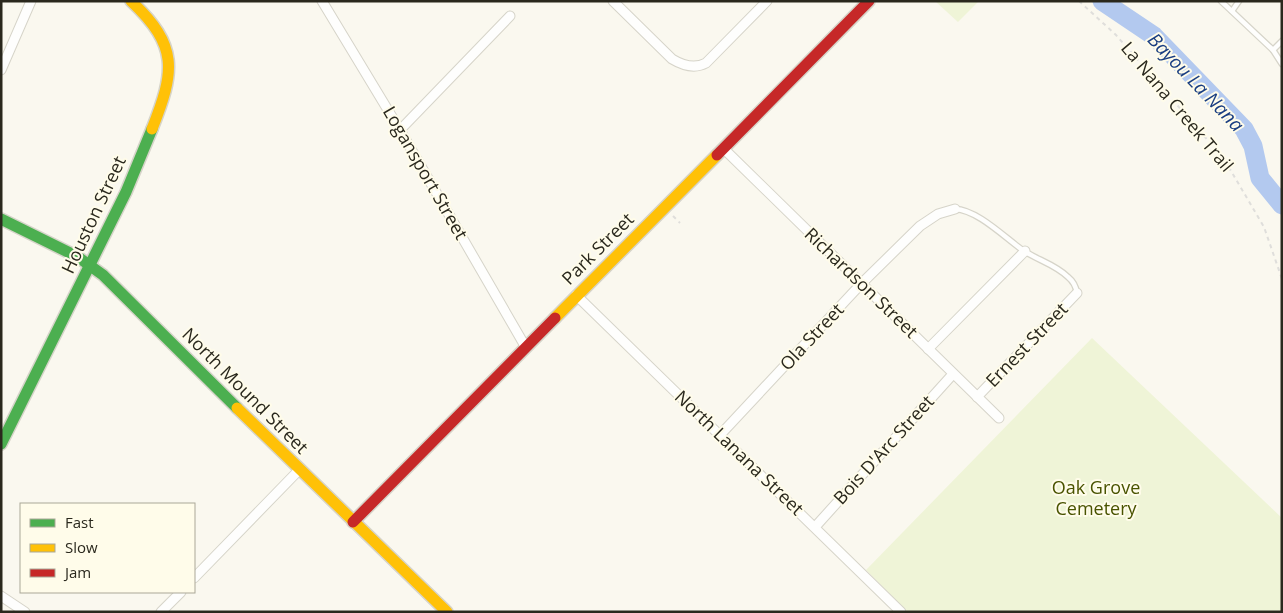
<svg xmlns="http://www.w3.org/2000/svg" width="1283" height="613" font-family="'Open Sans',sans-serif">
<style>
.green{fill:#eff4d7}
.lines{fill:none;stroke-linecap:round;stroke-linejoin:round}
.river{stroke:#b3c9ef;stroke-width:19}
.lane-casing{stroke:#d6d4c9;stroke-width:7}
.street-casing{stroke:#d6d4c9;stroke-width:11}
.fast-casing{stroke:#d6d4c9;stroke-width:14}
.slow-casing{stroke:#d6d4c9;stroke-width:14}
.jam-casing{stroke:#d6d4c9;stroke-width:14}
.path{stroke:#dfdedb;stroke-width:2;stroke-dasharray:4 4;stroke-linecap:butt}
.lane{stroke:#fefefd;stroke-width:4.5}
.street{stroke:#fefefd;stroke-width:9}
.fast{stroke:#4caf50;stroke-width:11}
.slow{stroke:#ffc107;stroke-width:11}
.jam{stroke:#c62828;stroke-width:11}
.labels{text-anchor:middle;stroke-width:4;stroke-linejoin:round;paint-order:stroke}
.street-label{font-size:18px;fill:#2a281d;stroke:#fffcea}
.park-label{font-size:18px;fill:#495300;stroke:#fffcea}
.water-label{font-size:19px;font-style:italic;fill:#1a3e82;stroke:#fffcea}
</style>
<rect width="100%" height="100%" fill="#faf8ef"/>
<g class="green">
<path d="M935,1h44l-21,21z"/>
<path d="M1092,338l190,180v94h-374l-42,-42z"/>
</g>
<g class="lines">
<path class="river" d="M1102,1l52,35 90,93 9,17 7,32 22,27"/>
<defs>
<g id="lane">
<path d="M1221,1l52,49 9,14"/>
<path d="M1232,11l7,-10"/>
<path d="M1273,50l9,-9"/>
<path d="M955,209c23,1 50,29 69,42 14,9 32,14 44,26 5,4 8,10 9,16"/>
</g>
<g id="street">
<path d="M322,1l78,129 125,216"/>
<path d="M613,1l59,58c10,6 23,10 34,4l61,-62"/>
<path d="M1,70l30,-69"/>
<path d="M400,130l110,-114"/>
<path d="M723,148l276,270"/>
<path d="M576,295l325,317"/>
<path d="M928,349l97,-98"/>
<path d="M977,397l100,-104"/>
<path d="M720,435l141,-151 59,-58 18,-12 17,-5"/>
<path d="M815,527l138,-153"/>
<path d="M194,578l106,-109"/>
<path d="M1,596l24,16"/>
<path d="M161,612l20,-20"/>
</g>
<g id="fast">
<path d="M1,219l77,38 25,18 134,133"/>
<path d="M1,444l125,-252 26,-63"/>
</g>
<g id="slow">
<path d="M131,1c48,45 44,70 21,128"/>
<path d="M555,318l162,-163"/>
<path d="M237,408l210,204"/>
</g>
<g id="jam">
<path d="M717,155l152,-154"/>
<path d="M353,522l202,-204"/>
</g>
</defs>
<use href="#lane" class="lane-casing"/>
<use href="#street" class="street-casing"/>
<use href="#fast" class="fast-casing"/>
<use href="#slow" class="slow-casing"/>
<use href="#jam" class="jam-casing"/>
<g class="path">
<path d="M1079,1l37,34 108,124 40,68 18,52"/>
<path d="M673,216l7,7"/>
</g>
<use href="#lane" class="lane"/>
<use href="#street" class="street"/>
<use href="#fast" class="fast"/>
<use href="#slow" class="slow"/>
<use href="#jam" class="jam"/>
</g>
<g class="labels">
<g class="street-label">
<text transform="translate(1177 107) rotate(50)" y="6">La Nana Creek Trail</text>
<text transform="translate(425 173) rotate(60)" y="6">Logansport Street</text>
<text transform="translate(94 215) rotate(-65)" y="6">Houston Street</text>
<text transform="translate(598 249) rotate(-45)" y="6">Park Street</text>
<text transform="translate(861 283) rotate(44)" y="6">Richardson Street</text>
<text transform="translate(812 337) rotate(-47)" y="6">Ola Street</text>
<text transform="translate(1027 345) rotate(-46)" y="6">Ernest Street</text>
<text transform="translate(245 391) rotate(45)" y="6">North Mound Street</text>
<text transform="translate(884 450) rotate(-48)" y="6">Bois D'Arc Street</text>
<text transform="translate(739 453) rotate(44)" y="6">North Lanana Street</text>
</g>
<g class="park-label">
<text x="1096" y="494">Oak Grove<tspan x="1096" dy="21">Cemetery</tspan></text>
</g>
<g class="water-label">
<text transform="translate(1196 82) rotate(46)" y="7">Bayou La Nana</text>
</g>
</g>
<rect width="1283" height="613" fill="none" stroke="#2a281d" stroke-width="5"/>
<rect x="20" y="503" width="175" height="90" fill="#fffcea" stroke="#aaa798"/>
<rect x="30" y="519" width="25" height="8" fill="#4caf50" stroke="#aaa798"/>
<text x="65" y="528" font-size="15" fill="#2a281d">Fast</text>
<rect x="30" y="544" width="25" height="8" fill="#ffc107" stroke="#aaa798"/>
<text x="65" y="553" font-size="15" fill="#2a281d">Slow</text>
<rect x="30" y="569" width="25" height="8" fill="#c62828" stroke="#aaa798"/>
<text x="65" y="578" font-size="15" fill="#2a281d">Jam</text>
</svg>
